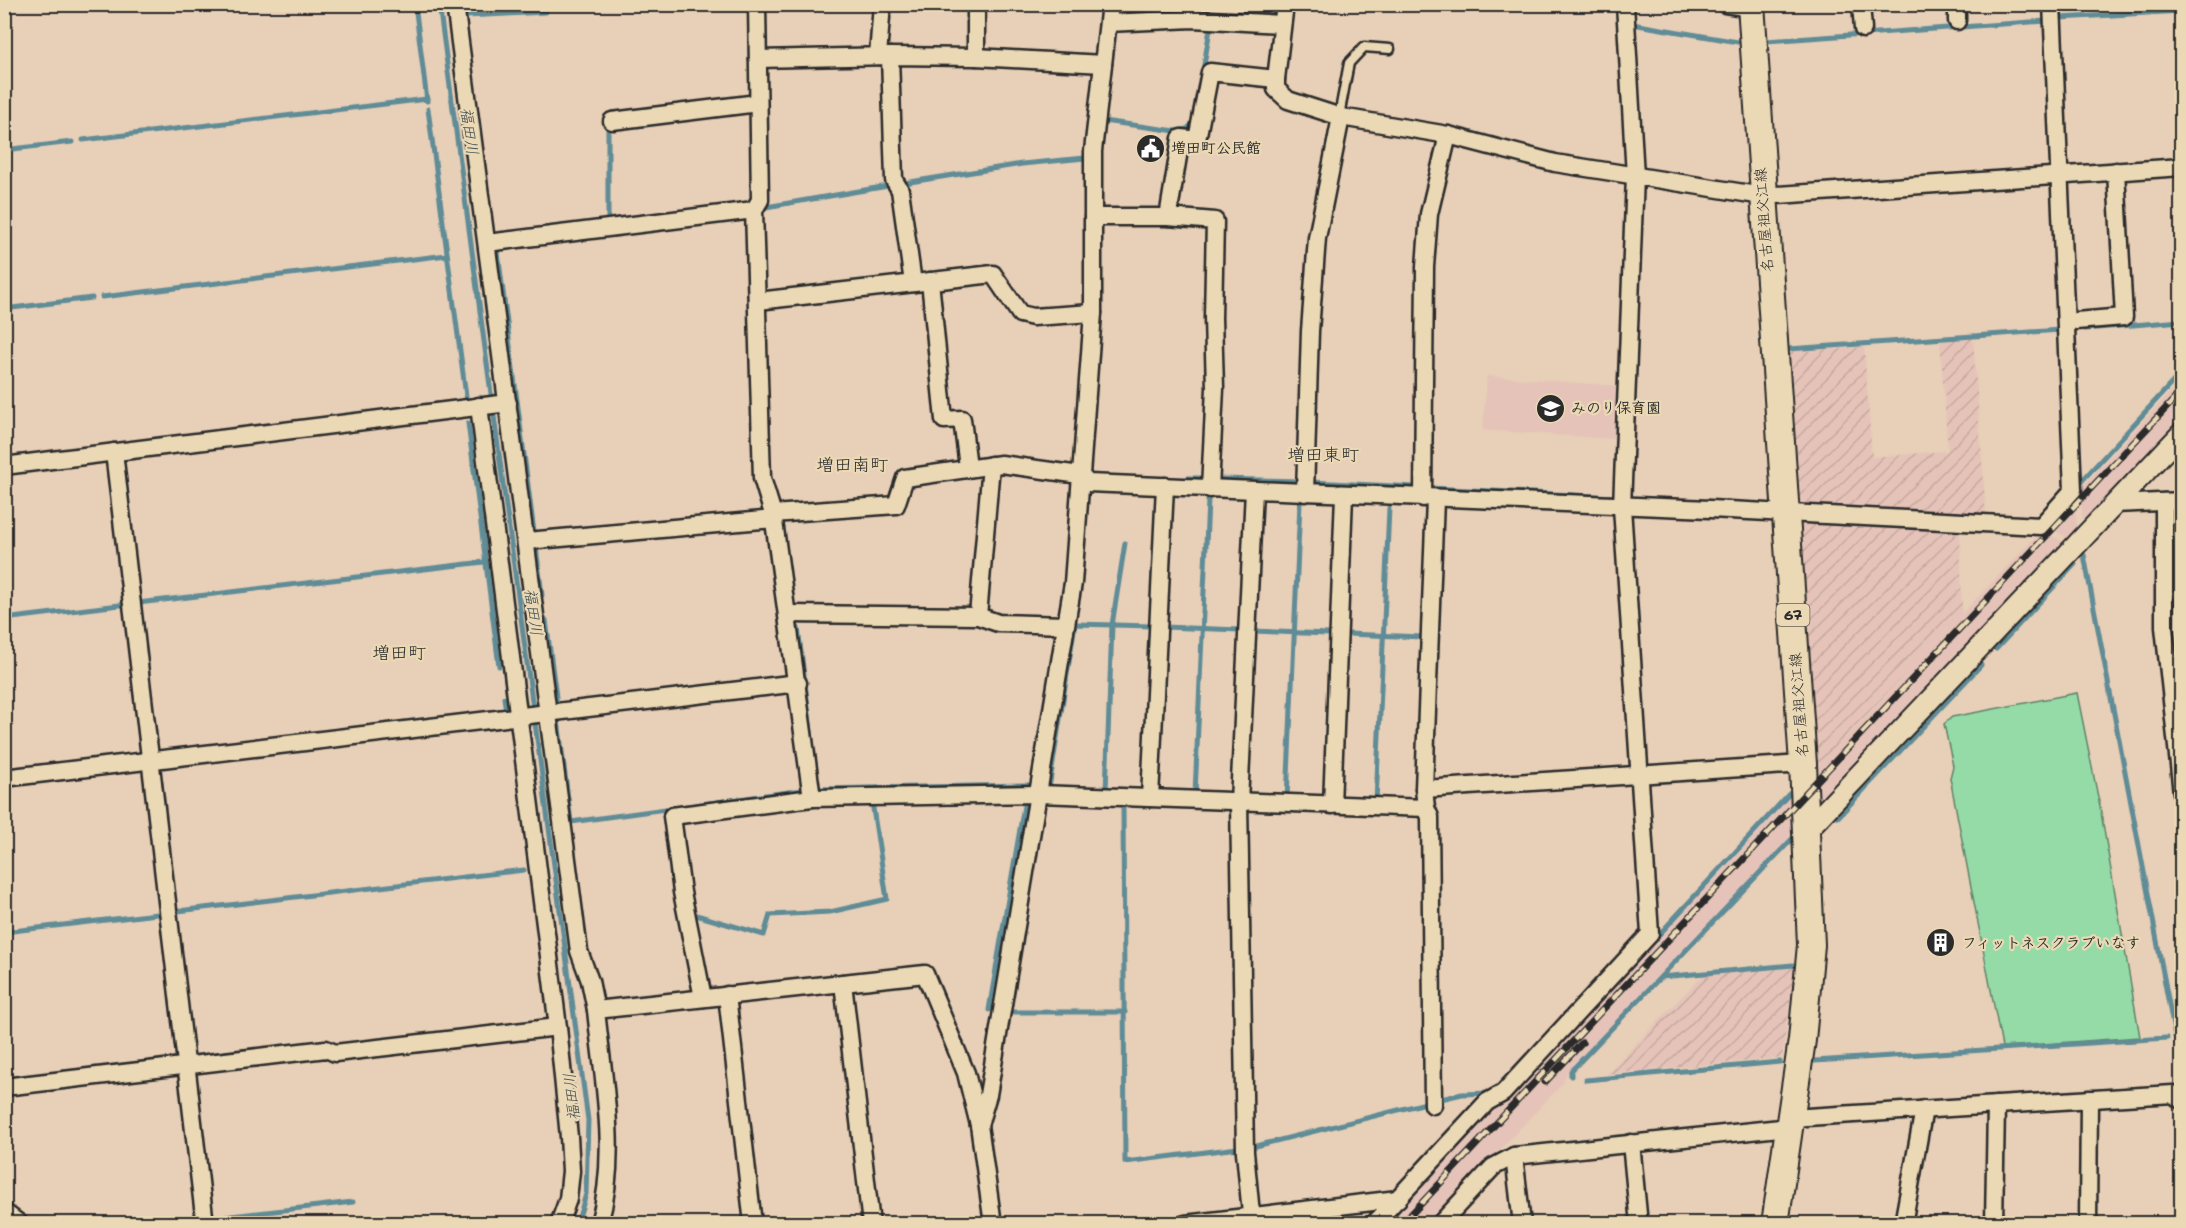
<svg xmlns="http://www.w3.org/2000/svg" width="2186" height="1228" font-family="'Shantell Sans','Klee One',sans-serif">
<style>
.built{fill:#e5c3b9}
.industrial{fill:url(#industrial-furrows)}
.grass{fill:#95dba8;stroke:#60836a;stroke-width:1.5}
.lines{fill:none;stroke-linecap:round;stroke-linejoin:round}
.stream{stroke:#5e8c96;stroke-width:5}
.service-casing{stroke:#2b2b2b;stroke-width:13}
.minor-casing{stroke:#2b2b2b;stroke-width:21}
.tertiary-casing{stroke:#2b2b2b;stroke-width:24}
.primary-casing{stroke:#2b2b2b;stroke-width:30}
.service{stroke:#ebd9b6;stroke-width:8}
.minor{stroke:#ebd9b6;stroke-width:16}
.tertiary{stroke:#ebd9b6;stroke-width:20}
.primary{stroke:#ebd9b6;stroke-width:26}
.rail-casing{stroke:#2b2b2b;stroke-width:7}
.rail{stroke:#ebd9b6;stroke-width:4.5;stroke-dasharray:14;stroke-linecap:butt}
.labels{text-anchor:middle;stroke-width:4.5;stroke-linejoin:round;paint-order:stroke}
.shield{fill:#ebd9b6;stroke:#655f55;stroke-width:1.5}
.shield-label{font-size:14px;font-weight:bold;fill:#2b2b2b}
.poi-label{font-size:15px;font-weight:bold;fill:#2b2b2b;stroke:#ebd9b6;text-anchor:start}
.street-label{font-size:15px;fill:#2b2b2b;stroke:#ebd9b6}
.water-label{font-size:16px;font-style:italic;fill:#3c4b4f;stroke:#ebd9b6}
.quarter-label{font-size:18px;fill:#2b2b2b;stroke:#ebd9b6}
</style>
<defs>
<pattern id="industrial-furrows" width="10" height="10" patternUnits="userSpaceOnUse" patternTransform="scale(1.5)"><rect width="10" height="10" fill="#e5c3b9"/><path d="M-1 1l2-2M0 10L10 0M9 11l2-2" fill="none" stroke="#c5a89f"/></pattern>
</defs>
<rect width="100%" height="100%" fill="#e8cfb7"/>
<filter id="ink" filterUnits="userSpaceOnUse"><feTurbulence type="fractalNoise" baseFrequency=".0167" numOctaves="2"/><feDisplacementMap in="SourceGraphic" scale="12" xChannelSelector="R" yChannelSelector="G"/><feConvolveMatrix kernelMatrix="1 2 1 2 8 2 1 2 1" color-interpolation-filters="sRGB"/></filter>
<g filter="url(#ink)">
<g class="built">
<path d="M1487,376l131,10 -4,53 -131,-9z"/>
<path d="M2181,380v40l-98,105 -3,-36z"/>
<path d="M2073,497l5,33 -8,9 -25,-14z"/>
<path d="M2041,531l25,12 -243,263 -7,-5 -3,-31z"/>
<path d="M1790,796l2,39 -224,236 -5,12 -132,140 -44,1 148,-157 9,-6z"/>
</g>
<g class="industrial">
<path d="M1973,338l13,177 -186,-7 -12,-156 76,-5 8,110 76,-6 -8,-110z"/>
<path d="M1799,522l161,7 2,85 -147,154z"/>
<path d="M1795,966l-13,92 -175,16 96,-99z"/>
</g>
<path class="grass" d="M2077,693l23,114 40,230 -138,10 -52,-269 3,-12 -9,-42 8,-7z"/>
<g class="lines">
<g class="stream">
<path d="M415,4l12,97"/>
<path d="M439,4l149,1116 -2,74 -9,30"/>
<path d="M1196,13l1,-9"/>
<path d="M465,16l81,-4v-8"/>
<path d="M2060,18l122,-7"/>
<path d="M1632,24l106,18"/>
<path d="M1766,41l280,-20"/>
<path d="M1203,71l7,-42"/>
<path d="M428,109l38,287"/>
<path d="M1103,121l73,10 11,-2 8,-7"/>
<path d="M608,122v96"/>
<path d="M83,140l344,-41"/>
<path d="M4,150l68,-8"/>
<path d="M904,183l118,-19 63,-6"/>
<path d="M766,207l122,-21"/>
<path d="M498,253l36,279"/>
<path d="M102,297l345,-42"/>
<path d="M4,309l88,-11"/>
<path d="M2084,329l98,-8"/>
<path d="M1789,349l271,-19"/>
<path d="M468,423l31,243"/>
<path d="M1188,478h15"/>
<path d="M1221,479l78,2"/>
<path d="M1311,482l105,5"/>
<path d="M2078,485l104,-113"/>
<path d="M1429,488l187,9v-4"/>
<path d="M536,547l6,48"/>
<path d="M2084,555l91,481 7,16"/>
<path d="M138,603l346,-41"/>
<path d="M4,619l124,-15"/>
<path d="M546,620l11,85"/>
<path d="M1164,627l76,3"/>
<path d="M798,628l14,111"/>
<path d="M1253,631l77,3"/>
<path d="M1346,634l77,3"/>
<path d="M1996,649l79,-85"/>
<path d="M499,711l7,-1 -2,-12"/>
<path d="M558,720l13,102 232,-32"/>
<path d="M1049,788l26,-164 77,2"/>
<path d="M818,789l210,-4"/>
<path d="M1106,791l6,-166 13,-82"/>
<path d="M1195,794l13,-294"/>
<path d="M1287,799l13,-296"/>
<path d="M1376,802l13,-294"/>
<path d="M1120,804h3l2,358 113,-14"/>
<path d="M1838,817l143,-152"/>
<path d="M178,911l346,-41"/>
<path d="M692,911l1,3 71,21 6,-20 60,-3 57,-13 -15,-97"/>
<path d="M4,932l153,-18"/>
<path d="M1654,940l135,-146"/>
<path d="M1661,977l132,-12"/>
<path d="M989,1010l36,-210"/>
<path d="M1008,1012h117"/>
<path d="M1815,1061l352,-23"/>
<path d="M1571,1076v-5l221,-232"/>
<path d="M1586,1080l194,-18"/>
<path d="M1437,1100l25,-6 29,-1"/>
<path d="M1252,1147l174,-44"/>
<path d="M214,1218l139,-16"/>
<path d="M166,1224l27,-4"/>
</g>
<defs>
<path id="service" d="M1339,116l10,-53 15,-16 26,2"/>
<g id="minor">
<path d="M455,4l124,947 11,30 6,29"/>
<path d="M757,4l3,196 -6,10 8,268 11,36 39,284 227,-4 387,14"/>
<path d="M1285,4l-9,75v10l12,11 53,17 107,18 107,28 208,33 419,-29"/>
<path d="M1725,4l26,4"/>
<path d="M1861,4l2,25"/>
<path d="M1957,4v17"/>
<path d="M1108,23l85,-4 88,5"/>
<path d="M878,56l4,-52"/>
<path d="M976,57l127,7"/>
<path d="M758,59l132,-3"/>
<path d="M612,121l146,-18"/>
<path d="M1093,217h75l47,4 -2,97 2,70 -5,101"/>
<path d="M1168,217l13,-79 16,2 13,-68 66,7"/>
<path d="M487,243l267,-33"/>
<path d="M930,281l14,139 18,-1 6,48"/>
<path d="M913,283l-13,-93 -6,-10 -4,-124 86,1v-53"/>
<path d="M758,301l235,-27 27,40 13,3 60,-4"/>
<path d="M2076,321l48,-4 -8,-146"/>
<path d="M479,406l79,621 11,110 2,34 -3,28 -9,25"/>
<path d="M114,452l91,772"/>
<path d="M4,466l504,-63"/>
<path d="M1305,493l5,-162 7,-93 24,-121"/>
<path d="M1423,498l2,-231 4,-53 19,-79"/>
<path d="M2164,502v125l18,166"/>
<path d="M2114,504l68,-3"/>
<path d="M773,514l123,-9 9,-27 96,-14 79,11 8,8 622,26 331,17 32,-36 -21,-486"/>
<path d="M527,541l247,-22"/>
<path d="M788,614l190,2 20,7 67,2"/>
<path d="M978,616l13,-151"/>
<path d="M4,778l794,-95"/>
<path d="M1424,789l379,-25"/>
<path d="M1150,798l15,-312"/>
<path d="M1332,805l12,-310"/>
<path d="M843,983l28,241"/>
<path d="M727,995l26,229"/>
<path d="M703,998l-21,-106 -10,-76 140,-18"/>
<path d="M4,1087l322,-38 9,4 223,-26"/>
<path d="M1433,1105l-3,-288 -4,-9 -2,-19 11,-290"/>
<path d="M1791,1118l382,-24 9,7"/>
<path d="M979,1125l9,-30 85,-512 20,-270v-162l17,-147"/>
<path d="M1631,1143l8,81"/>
<path d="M1514,1156l8,68"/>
<path d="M4,1212l16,12"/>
<path d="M599,1224c20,-70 4,-144 -3,-214l329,-36 41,99 13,52 14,99"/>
<path d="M1185,1224l213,-25"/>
<path d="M1252,1224l-7,-72 -6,-350 15,-312"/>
<path d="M1374,1224l113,-122 16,-9 147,-159 -28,-427 13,-331 -10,-172"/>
<path d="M1440,1224l53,-57 21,-11 275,-29"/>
<path d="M1903,1224l21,-115"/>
<path d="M1994,1224l2,-119"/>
<path d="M2088,1224l1,-125"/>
</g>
<path id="tertiary" d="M1807,830l375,-397"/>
<path id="primary" d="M1751,4l52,760 8,181 -9,95 -27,184"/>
</defs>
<use href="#service" class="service-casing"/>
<use href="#minor" class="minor-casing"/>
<use href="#tertiary" class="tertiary-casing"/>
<use href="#primary" class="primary-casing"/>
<use href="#service" class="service"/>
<use href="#minor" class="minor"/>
<use href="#tertiary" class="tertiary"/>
<use href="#primary" class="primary"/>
<defs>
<g id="rail">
<path d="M1545,1082l37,-39"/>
<path d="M1402,1224l780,-833"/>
</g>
</defs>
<use href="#rail" class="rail-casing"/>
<use href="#rail" class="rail"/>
</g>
</g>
<defs>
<symbol id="civic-disc" viewBox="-11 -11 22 22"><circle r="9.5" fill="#2b2b2b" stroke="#ebd9b6"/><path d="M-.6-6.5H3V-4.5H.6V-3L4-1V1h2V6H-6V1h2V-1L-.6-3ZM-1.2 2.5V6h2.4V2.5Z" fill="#fff"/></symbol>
<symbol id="school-disc" viewBox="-11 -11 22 22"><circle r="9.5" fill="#2b2b2b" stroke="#ebd9b6"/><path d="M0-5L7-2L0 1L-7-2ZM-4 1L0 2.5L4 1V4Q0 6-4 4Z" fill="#fff"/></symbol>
<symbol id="building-disc" viewBox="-11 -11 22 22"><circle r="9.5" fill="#2b2b2b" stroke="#ebd9b6"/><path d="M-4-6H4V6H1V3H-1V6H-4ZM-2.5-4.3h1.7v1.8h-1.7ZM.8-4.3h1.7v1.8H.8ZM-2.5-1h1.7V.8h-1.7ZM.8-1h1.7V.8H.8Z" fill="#fff"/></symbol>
</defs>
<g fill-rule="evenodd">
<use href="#civic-disc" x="1134" y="132" width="33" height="33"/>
<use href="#school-disc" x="1534" y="392" width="33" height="33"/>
<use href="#building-disc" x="1924" y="926" width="33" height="33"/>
</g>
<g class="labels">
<rect class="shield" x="1776.5" y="604" width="33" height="22" rx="4.5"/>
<g class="shield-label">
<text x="1793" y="620">67</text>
</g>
<g class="poi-label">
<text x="1171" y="153">増田町公民館</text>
<text x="1571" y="413">みのり保育園</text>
<text x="1962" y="948">フィットネスクラブいなす</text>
</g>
<g class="street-label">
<text transform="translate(1764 220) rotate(-94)" y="5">名古屋祖父江線</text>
<text transform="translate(1799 705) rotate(-94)" y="5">名古屋祖父江線</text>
</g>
<g class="water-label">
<text transform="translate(470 131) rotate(82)" y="6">福田川</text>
<text transform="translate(534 612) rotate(82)" y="6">福田川</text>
<text transform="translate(571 1097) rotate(-96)" y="6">福田川</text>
</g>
<g class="quarter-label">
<text x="1323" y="461">増田東町</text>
<text x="852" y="471">増田南町</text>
<text x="399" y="659">増田町</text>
</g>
</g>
<rect width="2186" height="1228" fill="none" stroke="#ebd9b6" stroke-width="24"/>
<rect x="12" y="12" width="2162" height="1204" fill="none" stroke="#2b2b2b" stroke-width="2" filter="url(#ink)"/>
</svg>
